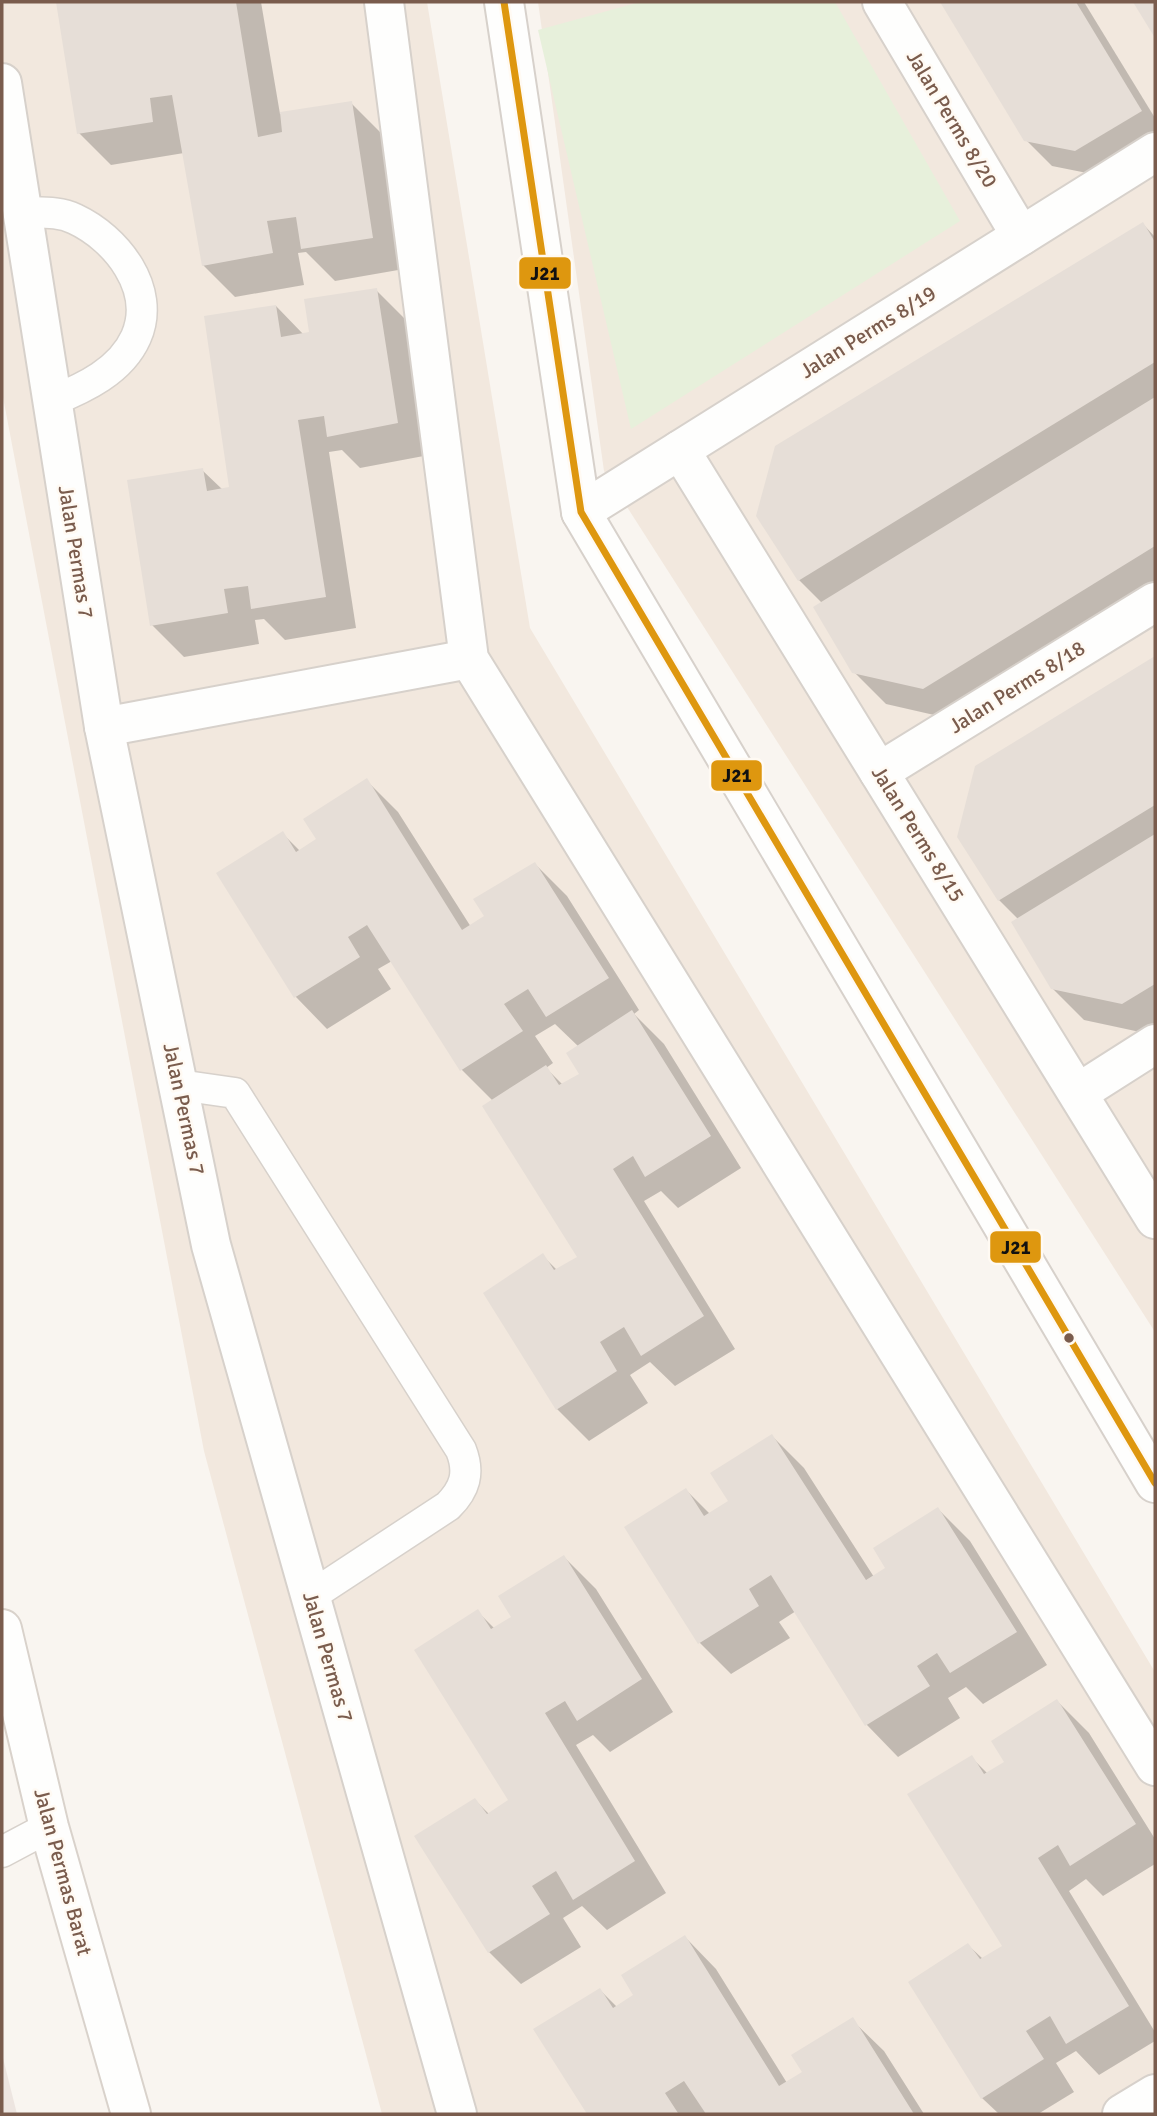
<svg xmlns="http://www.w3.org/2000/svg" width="1157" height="2116" font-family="Signika,sans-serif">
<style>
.residential{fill:#f2e8de}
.industrial{fill:#ede5e0}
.green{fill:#e7f0db}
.shadow{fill:#0003;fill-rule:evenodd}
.building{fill:#e6ded7}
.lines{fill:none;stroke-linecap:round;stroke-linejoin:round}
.lane-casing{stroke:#d7d1cb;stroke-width:33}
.street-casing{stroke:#d7d1cb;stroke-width:42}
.secondary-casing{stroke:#d9d2cb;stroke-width:42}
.lane{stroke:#fefefd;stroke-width:30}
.street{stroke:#fefefd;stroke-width:38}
.secondary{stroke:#fefefd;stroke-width:38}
.bus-1-casing{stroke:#fffaf3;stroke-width:12}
.bus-1{stroke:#de970f;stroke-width:7}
.bus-dot{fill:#7a5c4d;stroke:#fffaf3;stroke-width:2.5}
.labels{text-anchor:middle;stroke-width:5;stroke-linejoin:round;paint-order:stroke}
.street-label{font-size:21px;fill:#7a5c4d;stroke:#fffaf3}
.line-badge{stroke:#fffaf3;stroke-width:2.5}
.pale-badge-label{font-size:19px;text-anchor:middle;font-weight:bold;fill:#111}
</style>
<rect width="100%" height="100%" fill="#f9f5f0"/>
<g class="residential">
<path d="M2,2h425l103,626 625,1044v442h-773l-178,-663 -202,-1059z"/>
<path d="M538,2h617v1330l-551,-861z"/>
</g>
<path class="industrial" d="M2,2054l15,60h-15z"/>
<path class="green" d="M640,2h195l125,219 -329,208 -93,-399z"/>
<g class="shadow">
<path d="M58,2h203l19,112 71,-11 32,32 21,134 -69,12 -29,-29 -8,1 6,32 -69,12 -32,-32 -19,-112 -73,12 -32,-32z"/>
<path d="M942,2h142l71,116v26l-53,32 -50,-10 -26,-26z"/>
<path d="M1143,224l12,13v360l-199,123 -70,-16 -32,-32 -32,-69 -23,-23z"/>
<path d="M376,290l32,32 21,133 -69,13 -18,-18 -13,2 27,176 -71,12 -21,-21 -9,1 4,24 -75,13 -32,-32 50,-155 21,20 8,-1 45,-183 28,29 7,-1z"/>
<path d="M1155,658v377h-1l-70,-15 -32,-32 -33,-68 -20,-20 -22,-132z"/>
<path d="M367,781l31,31 73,115 15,-10 49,-53 32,32 72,114 -5,4 30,30 77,124 -63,40 -17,-17 -17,10 91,148 -60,37 -25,-24 -20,13 18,28 -59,38 -32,-32 -14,-153 14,14 22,-12 -86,-157 -31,-31 -70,-109 -14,8 13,20 -64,40 -31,-32 -78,-124 64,-40 18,18 18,-11zM555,1024l24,23 3,27 -19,11 -17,-17 7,-5 -18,-27z"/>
<path d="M772,1436l32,32 70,109 14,-8 50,-60 32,32 77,124 -64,39 -17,-17 -18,11 12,20 -62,39 -31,-32 -71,-114 -17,11 11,16 -59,36 -32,-32 -13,-152 25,25 20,-13z"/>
<path d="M564,1557l32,32 77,123 -63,40 -17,-17 -17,10 90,148 -59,37 -25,-24 -19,12 18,29 -60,37 -32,-32 -14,-152 14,14 22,-13 -33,-189 17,17 18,-12z"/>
<path d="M1057,1701l32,32 66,106v25l-52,32 -17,-17 -17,12 86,141v9l-56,34 -23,-24 -20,12 18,29 -36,22h-39l-17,-16 -14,-153 15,14 21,-13 -33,-189 17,17 19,-11z"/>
<path d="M685,1937l31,32 71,114 17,-11 48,-52 32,31 40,63h-335l-53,-85 64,-39 17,17 18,-11z"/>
</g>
<g class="building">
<path d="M56,2h180l22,135 24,-5 -2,-20 72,-11 21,137 -72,11 -5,-32 -29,4 6,32 -71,13 -30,-171 -22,3 3,24 -76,12z"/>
<path d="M940,2h136l66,109 -67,40 -51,-10z"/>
<path d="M1133,2h22v36z"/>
<path d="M1143,222l12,20v120l-357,219 -42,-65 19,-70z"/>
<path d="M377,288l21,135 -71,14 -3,-21 -26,4 28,177 -75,12 -3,-23 -24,3 4,24 -78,13 -23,-146 76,-12 4,23 22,-4 -25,-171 72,-11 5,32 28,-5 -5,-33z"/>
<path d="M1155,397v149l-232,143 -71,-16 -39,-66z"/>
<path d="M1155,656v149l-157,96 -41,-64 18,-71z"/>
<path d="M367,778l95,152 22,-14 -11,-17 62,-37 74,116 -63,39 -18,-28 -24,15 19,27 -63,40 -93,-146 -19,12 12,20 -66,41 -78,-125 67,-42 13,21 20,-13 -13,-20z"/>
<path d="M1155,834v150l-33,20 -71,-15 -40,-67z"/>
<path d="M632,1010l79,126 -66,41 -12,-21 -20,13 91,147 -63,40 -17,-29 -24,15 17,29 -61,39 -73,-117 60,-40 11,17 23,-13 -95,-151 64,-41 13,20 20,-11 -13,-21z"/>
<path d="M772,1434l94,146 19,-12 -12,-20 65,-41 79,125 -67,41 -13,-20 -20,13 13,20 -65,40 -94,-151 -22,14 10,17 -61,38 -74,-117 62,-39 18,28 24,-15 -18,-28z"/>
<path d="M564,1555l78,124 -65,42 -12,-20 -20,12 90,148 -62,39 -17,-29 -24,15 18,28 -62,39 -74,-117 61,-38 12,16 21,-14 -94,-150 64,-41 13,20 20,-12 -13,-21z"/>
<path d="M1057,1699l79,125 -66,42 -12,-21 -20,13 91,148 -63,38 -16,-28 -24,15 18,28 -63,40 -73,-117 60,-39 12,16 22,-13 -95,-152 65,-39 12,19 20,-12 -13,-21z"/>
<path d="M685,1935l94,151 23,-14 -11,-17 62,-38 61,97h-208l-22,-33 -19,12 13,20 -3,1h-88l-54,-85 67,-41 13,20 20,-13 -12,-20z"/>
</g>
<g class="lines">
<defs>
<g id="lane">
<path d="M22,212c18,1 36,-1 53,7 41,19 82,70 61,118 -15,34 -52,51 -84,64"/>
<path d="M179,1085l56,8 226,357c9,23 4,39 -13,56l-137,90"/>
<path d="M2,1852l47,-25"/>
</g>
<g id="street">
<path d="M384,2l85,657 686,1107"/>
<path d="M504,2l77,510 574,971"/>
<path d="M882,2l139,234"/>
<path d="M2,83l102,644 107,518 246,869"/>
<path d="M680,450l475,769"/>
<path d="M581,512l574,-360"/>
<path d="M104,727l365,-68"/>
<path d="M879,772l276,-170"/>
<path d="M1078,1093l77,-49"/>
<path d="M1122,2114l33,-20"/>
</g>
<path id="secondary" d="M2,1629l47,198 82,287"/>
</defs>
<use href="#lane" class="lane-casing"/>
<use href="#street" class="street-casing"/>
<use href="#secondary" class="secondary-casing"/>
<use href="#lane" class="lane"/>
<use href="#street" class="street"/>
<use href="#secondary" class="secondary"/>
<defs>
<path id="bus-1" d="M504,2l77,510 574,971"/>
</defs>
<use href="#bus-1" class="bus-1-casing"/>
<use href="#bus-1" class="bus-1"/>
</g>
<circle class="bus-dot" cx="1069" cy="1338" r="6"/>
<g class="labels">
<g class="street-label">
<text transform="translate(952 119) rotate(59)" y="7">Jalan Perms 8/20</text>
<text transform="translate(868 332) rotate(-32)" y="7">Jalan Perms 8/19</text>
<text transform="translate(76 552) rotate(81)" y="7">Jalan Permas 7</text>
<text transform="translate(1017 687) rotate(-32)" y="7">Jalan Perms 8/18</text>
<text transform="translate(918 834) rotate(58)" y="7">Jalan Perms 8/15</text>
<text transform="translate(184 1109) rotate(78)" y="7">Jalan Permas 7</text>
<text transform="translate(328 1657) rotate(74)" y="7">Jalan Permas 7</text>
<text transform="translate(63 1872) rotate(75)" y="7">Jalan Permas Barat</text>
</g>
</g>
<g class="line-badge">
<rect x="518" y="256" width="54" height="34" rx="7" fill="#de970f"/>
<rect x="710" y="759" width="53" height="33" rx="7" fill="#de970f"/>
<rect x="989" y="1230" width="53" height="34" rx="7" fill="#de970f"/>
</g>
<g class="pale-badge-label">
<text x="545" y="280">J21</text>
<text x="737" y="782">J21</text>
<text x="1016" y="1254">J21</text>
</g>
<rect width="1157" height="2116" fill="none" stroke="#7a5c4d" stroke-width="7"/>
</svg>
